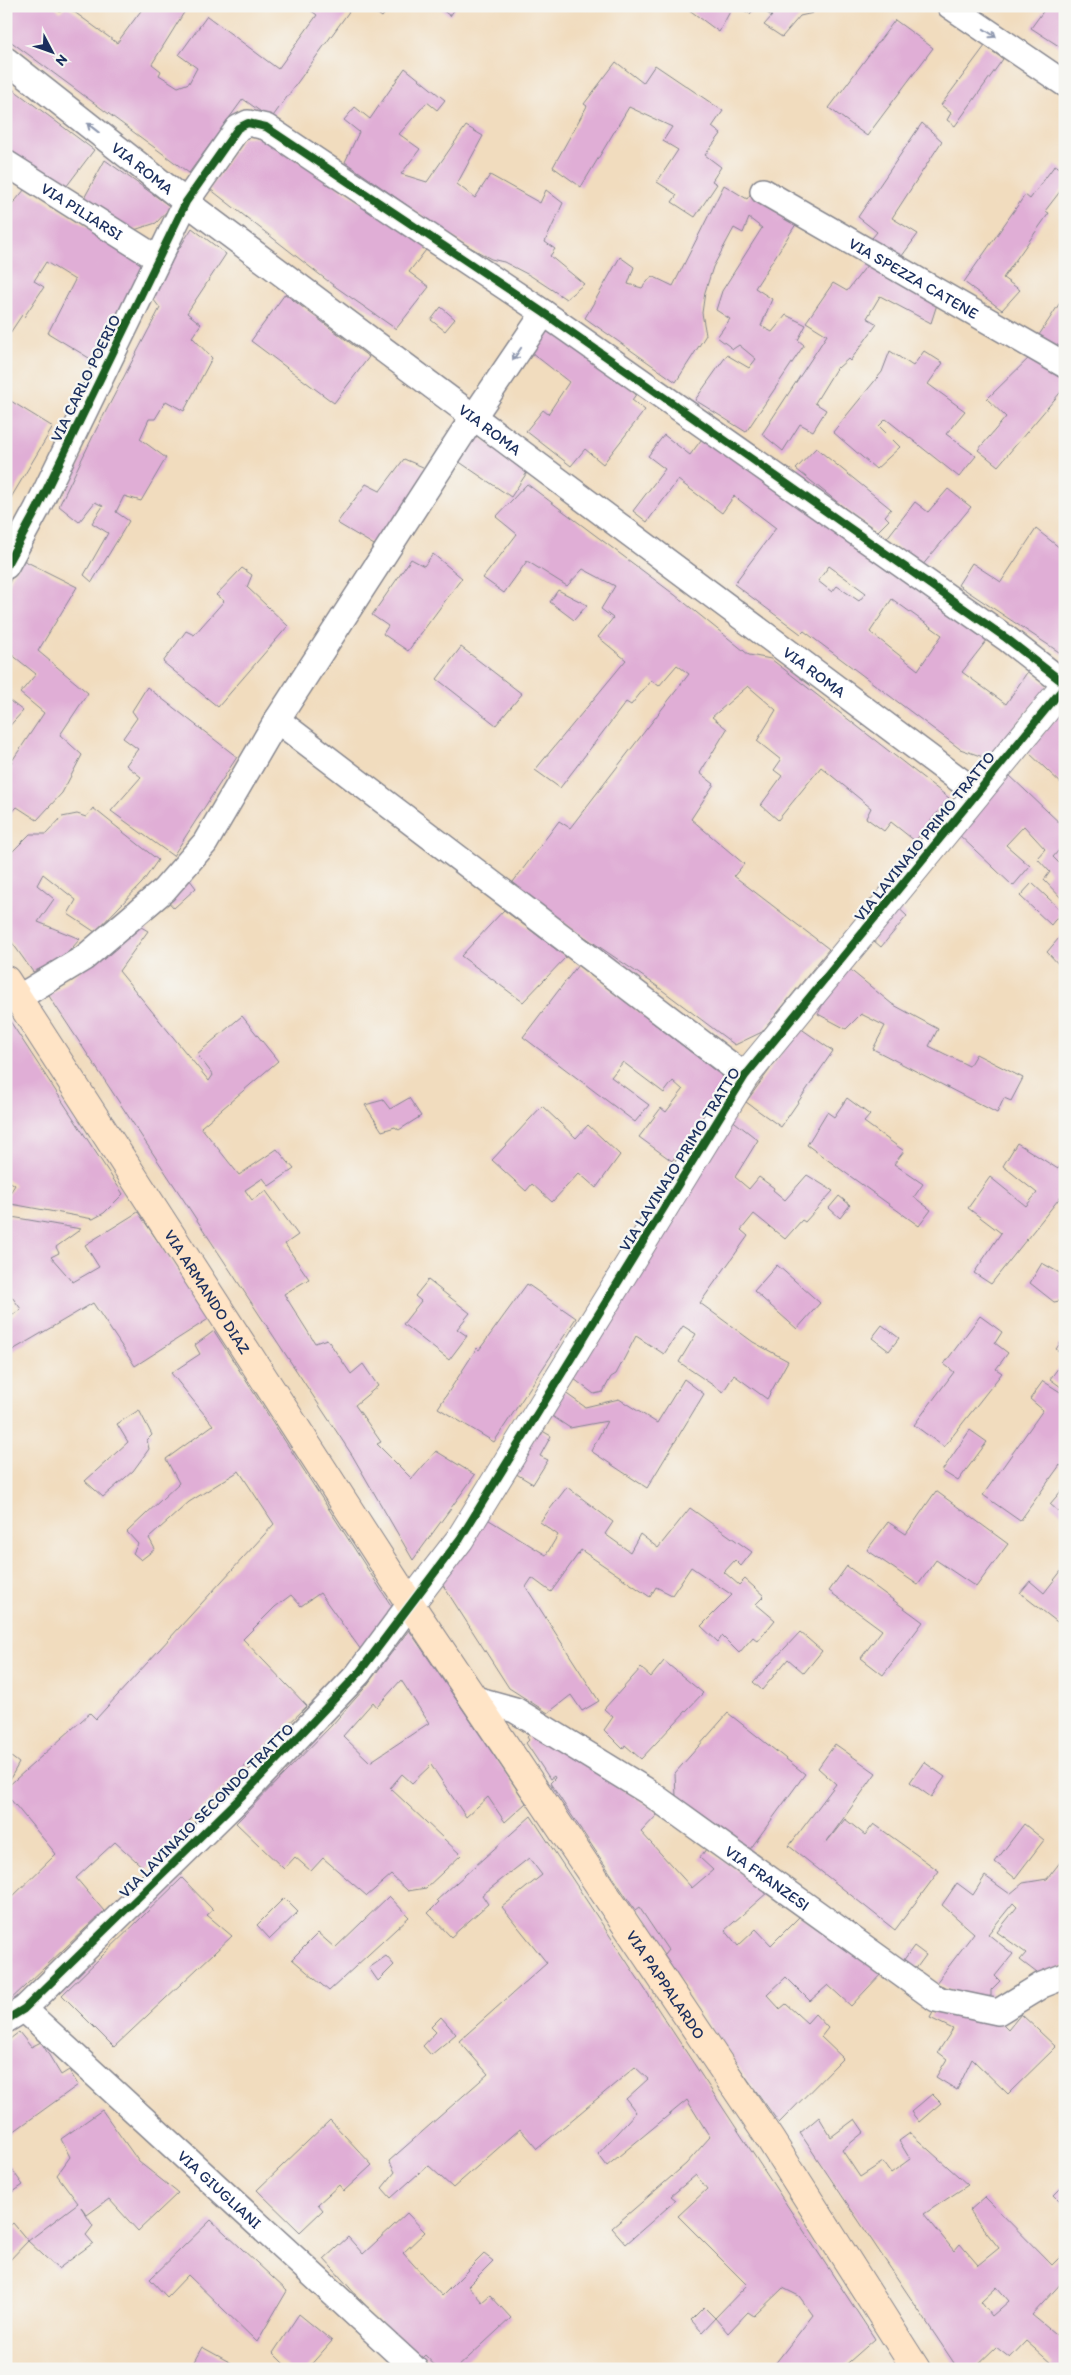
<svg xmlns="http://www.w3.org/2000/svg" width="1071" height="2375" font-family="Itim,sans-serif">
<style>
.building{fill:#e0aed6;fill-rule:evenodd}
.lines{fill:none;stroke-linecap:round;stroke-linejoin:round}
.minor-casing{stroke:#86868e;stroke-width:28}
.tertiary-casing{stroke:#86868e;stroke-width:30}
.secondary-casing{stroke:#86868e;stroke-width:30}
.minor{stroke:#fff;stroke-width:25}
.tertiary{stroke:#fff;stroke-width:28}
.secondary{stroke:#ffe4c6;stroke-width:28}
.cycleway-casing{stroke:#f6f6f2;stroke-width:11}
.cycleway{stroke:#1b5e20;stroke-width:8}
.oneway{stroke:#8d97ae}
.labels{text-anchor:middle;stroke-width:4.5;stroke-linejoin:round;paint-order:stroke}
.street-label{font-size:16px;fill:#1b2f5e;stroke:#f6f6f2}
</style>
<rect width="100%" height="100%" fill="#f6f6f2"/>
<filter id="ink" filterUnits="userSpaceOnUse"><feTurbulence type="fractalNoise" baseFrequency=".02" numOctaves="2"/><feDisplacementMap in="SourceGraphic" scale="10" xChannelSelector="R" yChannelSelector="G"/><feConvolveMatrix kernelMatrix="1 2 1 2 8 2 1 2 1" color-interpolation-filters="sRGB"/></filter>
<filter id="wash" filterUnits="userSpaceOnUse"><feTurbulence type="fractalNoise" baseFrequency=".0096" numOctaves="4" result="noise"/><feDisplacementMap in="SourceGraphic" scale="20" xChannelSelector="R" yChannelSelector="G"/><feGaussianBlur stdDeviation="1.12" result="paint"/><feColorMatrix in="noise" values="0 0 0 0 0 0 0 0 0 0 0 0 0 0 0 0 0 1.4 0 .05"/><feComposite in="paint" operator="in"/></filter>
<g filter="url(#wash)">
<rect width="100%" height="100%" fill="#f1dcbe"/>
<g id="blocks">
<g class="building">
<path d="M6,6h47l7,6 6,-6 51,37 26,-35 -3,-2h48l-36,58 9,7 -2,4 19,12 11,-4 8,-15 -18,-13 28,-39 71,53 39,-54 -12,-9h48l-82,113 -28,-20 -54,74 -183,-135z"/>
<path d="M367,6h23l-8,11z"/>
<path d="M443,6h14l-7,10 -9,-7z"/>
<path d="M684,6h49l-14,26z"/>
<path d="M738,6h75v7l-13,3 -18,21 -18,-12 8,-9 -16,-10 -6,8z"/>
<path d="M1047,6h18v44l-34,-22z"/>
<path d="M895,20l38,28 -66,88 -38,-28z"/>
<path d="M985,46l18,13 -48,67 -8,-6 4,-7 -10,-8z"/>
<path d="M616,62l27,21 12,-18 68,46 -11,16 9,7 -16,21 16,12 -9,14 5,3 -22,33 -23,-15 5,-7 -20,-13 21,-32 -15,-9 9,-14 -43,-20 -48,80 -28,-20 34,-61 -3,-2z"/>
<path d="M405,68l40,32 -8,10 -10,-8 -28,32 21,15 -19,25 26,8 39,-56 17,10 -26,48 18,14 15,-23 50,28 6,-13 17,13 -18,39 10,7 -5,7 34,28 -18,15 -35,-23 -27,-14 -13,-3 -37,-21 -109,-76 14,-30 -15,-12 11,-13 15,12z"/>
<path d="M6,84l88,66 -31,41 -57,-33z"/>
<path d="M922,123l20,18 -50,77 26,16 -19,26 -31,-17 9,-11 -19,-15z"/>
<path d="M243,137h19l167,109 -20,26 20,15 -33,42 -63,-44 -123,-96z"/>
<path d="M105,160l66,47 -15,16 -25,8 -49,-29z"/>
<path d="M1055,165l10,6v14l-20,26 4,2 -46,65 17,12 -18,20 -38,-28 61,-87 5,4z"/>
<path d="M724,185l23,14 7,-10 46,29 -45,70 17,11 -11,27 11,6 14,-17 20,10 -8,15 6,5 -58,87 -51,-32 32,-45 22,13 7,-9 -17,-14 -6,4 -16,-12 13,-18 -14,-9 6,-19 40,-63 -13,-10 -6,15 -9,-5 -21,39 -8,25 -3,21 4,22 -30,47 -91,-64 35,-61 14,10 -6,17 14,4 10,-12 21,10z"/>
<path d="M25,189l122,75 -53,97 -46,-28 27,-53 -29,-18 -12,19 10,6 -20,30 -2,-2 -16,24v-127z"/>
<path d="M192,228l34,26 -39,59 14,11 -9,13 20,21 -28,53 -18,-10 -11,18h-6l-9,20 26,19 -25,43 -17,-5 -8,16 13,9 -37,61 -8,-7 24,-42 -16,-10 11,-17 -8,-4 -16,20 -20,-16 37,-76 64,-122 -10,-13z"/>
<path d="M871,260l68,38 -8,25 -51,-27 -13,22 10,6 -27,37 -2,-2 -10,9 -1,-1 -22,36 11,7 -13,21 -13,-7 -17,27 -21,-17 65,-99 -21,-13 27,-39 14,8z"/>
<path d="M285,294l84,63 -35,46 -83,-62z"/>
<path d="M1065,295v45l-7,10 -19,-15z"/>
<path d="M441,307l14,12 -10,12 -14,-11z"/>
<path d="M549,322l88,71 -5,7 13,10 -42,54 -18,-15 -14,17 -45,-35 17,-21 5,4 21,-32 -42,-33z"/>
<path d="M1037,350l28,19v18l-67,79 -20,-16 28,-33 -19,-18z"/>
<path d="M890,351l23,15 11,-15 19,12 -15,21 37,27 -19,23 30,22 -17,21 -73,-58 -7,7 21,21 -24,22 -43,-37 49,-60z"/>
<path d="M6,398l47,29 -47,79z"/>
<path d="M707,432l284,203 -29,37 44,32 22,-33 20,15 -59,73 -29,-10 -156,-118 -3,3 -67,-50 42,-56 -42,-32 -12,17 -44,-33 -31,42 -14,-11 32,-42 -17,-13 16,-21 26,20zM829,566l37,27 -7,8 -22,-15 -5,6 -14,-11zM892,599l50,36 -24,35 -48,-38z"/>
<path d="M476,435l52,36 -17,26 -53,-36z"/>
<path d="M816,448l75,61 -6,7 4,4 -13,13 -80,-64z"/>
<path d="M404,459l26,11 -49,79 -44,-26 29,-39 14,7z"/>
<path d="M527,484l148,111 74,60 22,4 178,139 -34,43 -24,-19 -7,9 -18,-13 5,-10 -50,-41 -43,53 -17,-15 21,-29 -8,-6 7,-10 -24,-19 19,-31 -28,-24 -36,31 15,12 -27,44 14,11 -23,35 53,45 -10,12 95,73 -67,83 -27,13 -81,-61 -144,-98 49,-65 11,7 119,-154 -12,-9 -18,21 -8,-6 -20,25 -5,-3 -66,86 -25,-18 91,-110 -28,-23 15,-19 -12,-9 14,-23 -32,-17 -16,17 -40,-25 -23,32 -21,-15 34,-44 -21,-17z"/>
<path d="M948,489l23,18 -50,60 -34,-29 28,-36 13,10z"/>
<path d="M1036,529l29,23v104l-107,-71 14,-22 29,19z"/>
<path d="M433,554l29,24 -54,73 -25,-17 5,-8 -16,-11 39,-56 13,7z"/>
<path d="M21,559l56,28 -39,64 50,42 -28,42 22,20 -20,38 -25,27 -20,-13 -11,12v-49l38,-57 -24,-20 16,-19 -30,-24v-61z"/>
<path d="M242,568l10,7 -5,12 41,39 -70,81 -55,-45 23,-31 8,4 30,-34 -8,-6z"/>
<path d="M558,590l29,15 -13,15 -24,-18z"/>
<path d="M461,647l61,47 -26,31 -59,-46z"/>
<path d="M147,687l90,70 -64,99 -62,-45 30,-34 -15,-12 12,-16 -15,-11 14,-20 -5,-7z"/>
<path d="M6,698l17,13 -17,19z"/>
<path d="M1065,707v80l-37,-35z"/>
<path d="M1008,774l57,54v15l-12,14 12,12v33l-21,-22 6,-8 -13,-14 8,-9 -21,-23 -18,19 24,21 -17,20 -57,-54z"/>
<path d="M93,808l65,52 -16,23 -47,49 -27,-18 8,-14 -33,-26 -6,11 17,14 -16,23 42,17 -16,18 -31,15 -27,-38v-76l24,-24h16l16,-17 15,-3 9,3z"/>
<path d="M186,875l10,13 -22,20 -10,-11z"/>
<path d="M1032,883l30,28 -11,14 -31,-29z"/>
<path d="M893,903l14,13 -26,31 -15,-13z"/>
<path d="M504,910l62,47 -43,45 -62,-46z"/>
<path d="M129,920l19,11 -29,40 90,110 4,-6 -16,-21 45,-38 36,45 -77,66 38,48 38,-26 17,20 -25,17 -6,-8 -18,12 7,10 14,-9 32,44 -13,9 24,35 -25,15 31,49 12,-4 24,35 12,-10 15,22 -23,19 26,37 -4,2 35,35 24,-28 39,24 -62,85 -61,-105 -303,-459 21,-15z"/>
<path d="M1065,931v40l-18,-19z"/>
<path d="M843,964l49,40 46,25 -9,17 40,20 7,-12 47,24 -12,23 -7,-3 -7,15 -124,-64 12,-23 -24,-12 -15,15 -28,-15z"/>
<path d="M578,965l153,118 -59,78 -33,-24 22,-29 5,4 17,-22 -10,-9 -9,12 -41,-31 -12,15 38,28 -14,17 -112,-85z"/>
<path d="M6,1015l117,179 -19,19 -11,6 -87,-16v-4l9,-14 -9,-6z"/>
<path d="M800,1028l33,23 -52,76 -35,-25z"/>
<path d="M409,1098l12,18 -22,14 -4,-3 -13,4 -17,-26 18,-5 7,9z"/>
<path d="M847,1098l23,17 -6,7 40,29 -10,13 29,20 -9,13 17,13 -12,16 -112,-81 20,-33 7,5z"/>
<path d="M542,1106l34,32 12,-13 32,30 -24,33 -17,-15 -27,29 -20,-18 -6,7 -34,-31z"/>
<path d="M731,1119l27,21 -23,37 14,12 10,-12 15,11 -1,2 12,10 22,-25 26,16 -28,31 -3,-2 -17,19 -31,-25 -13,16 7,6 -48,67 53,39 35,19 -21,38 -33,-24 -11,17 -44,-30 17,-28 -13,-8 -19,28 -28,-18 -20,38 -5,3 -8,15 -9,2 -24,-18z"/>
<path d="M1017,1143l41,26 7,-10v38l-3,-2 -71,89 -17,-11 27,-40 -33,-25 22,-31 36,29 11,-13 -34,-27z"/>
<path d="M839,1196l11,9 -10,13 -11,-10z"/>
<path d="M138,1212l72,106 -75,48 -42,-63 -82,48 -5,-9v-22l15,-11 -9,-12 -6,4v-85l75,13 -25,18 3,6 -8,4 22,25 26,-15 -14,-22z"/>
<path d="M1042,1263l23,13v24l-11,2 -24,-19z"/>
<path d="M777,1265l43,38 -23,26 -43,-38z"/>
<path d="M428,1280l42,33 -13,16 10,7 -18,24 -46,-36 18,-23 -6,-5z"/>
<path d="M527,1284l49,34 -82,124 -56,-34 39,-60 2,2z"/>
<path d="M980,1316l22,16 -7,11 13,10 -12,16 6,4 -58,74 -30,-22 40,-53 -10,-8z"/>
<path d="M882,1325l17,13 -10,13 -17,-13z"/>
<path d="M214,1331l180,279 -33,40 -41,-57 -19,13 -10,-11 -16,12 -32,32 64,67 -119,116 5,6 -47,42 -31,-28 -39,36 28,33 -98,93v-37l6,-7 -6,-5v-52l50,-49 -50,-60v-6l84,-75 6,6 178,-195 -35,-53 -50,31 -40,36 6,11 -14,11 -8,-7 5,-9 -11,-12 52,-49 -13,-24 47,-34 -42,-52 29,-19 -5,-9z"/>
<path d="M1065,1337v19l-9,-7z"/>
<path d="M1065,1359v31l-15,-11z"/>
<path d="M684,1379l20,15 -57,94 -56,-37 16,-30 -37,7 -24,-16 15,-22 24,17 34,-8 38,24z"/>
<path d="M1043,1381l22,14v75l-5,-5 -40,56 -37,-26 60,-85 -13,-11z"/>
<path d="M139,1410l13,25 -5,5 2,9 -16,22 -30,26 -18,-16 43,-39 -11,-18z"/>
<path d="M539,1429l12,7 -11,20 8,4 -15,24 -20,-12z"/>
<path d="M970,1430l17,12 -29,39 -16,-10z"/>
<path d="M567,1487l46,35 -8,12 25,18 10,-18 18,14 32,-40 62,44 -11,14 -6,-6 -11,12 15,13 6,-6 19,17 -8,8 19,16 -17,21 -5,-4 -14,16 -17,-17 -4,6 -17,-16 31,-31 -41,-28 -19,28 -16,-8 -6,10 -69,-47 -30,42 -19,-14 -6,9 73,114 -17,10 -11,-16 -23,18 -39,-25 -70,-109 42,-64 65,40 12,-20 -18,-13z"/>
<path d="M1062,1490l3,3v24l-15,-13z"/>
<path d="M936,1491l72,53 -32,43 -40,-27 -18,25 -51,-35 21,-28 18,12z"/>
<path d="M847,1566l76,56 -40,53 -22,-17 21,-28 -53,-39z"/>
<path d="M1065,1566v62l-45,-35 10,-12 14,12z"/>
<path d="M409,1630l117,173 -21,19 -17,-25 -22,20 -35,-52 -19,18 -10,-9 -12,14 71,67 -35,33 -18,3 -17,-16 -24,21 -44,-38 -12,13 -16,-14 -11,12 -48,-46 96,-98 31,-35zM401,1680l28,43 -59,39 -27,-26 30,-34 4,5z"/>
<path d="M800,1632l22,19 -18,22 -16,-14 -26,31 -9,-8z"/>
<path d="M664,1661l39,32 -62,66 -16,-14 -2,4 -19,-19 9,-13 -9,-8 37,-41 10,9z"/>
<path d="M728,1713l77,61 -57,78 -72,-55 -1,-24z"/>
<path d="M534,1730l125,83 -18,19 51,56 21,-18 -13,-12 6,-9 62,43 -43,38 13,16 18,-17 15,16 30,-30 81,58 -31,33 -23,-21 -18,16 -24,-24 -19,18 13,14 6,-5 21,19 8,-9 13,14 -7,9 22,21 -64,65 -63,-88 -52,-80 4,-5 -29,-43 -4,3 -85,-127 5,-5 -1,-2 -4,3 -24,-36 3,-3 -2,-3z"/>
<path d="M835,1744l41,29 -51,71 20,-25 20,16 9,-11 65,47 -44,59 -106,-84 47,-62 -18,-16z"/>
<path d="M6,1753l13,10 -13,23z"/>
<path d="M924,1762l21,15 -14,20 -21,-15z"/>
<path d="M531,1816l344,523 -34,30h-70l42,-54 -14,-19 -16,-8 -29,28 -6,-4 -20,21 -13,-15 32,-33 -69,-69 29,-27 -11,-14 -25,21 5,4 -50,44 -14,-16 74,-64 24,-27 -23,-37 -80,66 -9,-12 38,-42 -10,-13 22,-20 -13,-12 -98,82 -17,-20 -67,59 -25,-23 -37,33 -9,-10 13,-16 -6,-11 99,-87 -29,-33 88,-78 -45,-56 40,-32 -13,-17 -47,37 6,9 -37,33 -23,-24 11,-11 -2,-2z"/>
<path d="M1024,1824l20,16 -29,38 -20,-16z"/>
<path d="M1065,1856v109l-24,11 -21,-16 6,-7 -29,-21 20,-25 -4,-4 -25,31 25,20 -18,22 5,5 -9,9v6l-18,3 -37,-16 38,-50 -32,-28 15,-22 16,12 12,-19 25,18 13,-11 24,-4z"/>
<path d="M182,1878l31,32 -6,5 25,21 -118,111 -52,-52z"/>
<path d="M389,1896l20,21 -80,74 -37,-32 26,-26 17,15z"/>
<path d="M284,1898l14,14 -28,27 -13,-14z"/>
<path d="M914,1946l12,9 -11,15 -12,-9z"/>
<path d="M386,1956l8,9 -16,16 -9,-13z"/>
<path d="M938,2003l57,14 13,13 13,-16 35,33 -48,47 -36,-35 -15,31 -21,-13 11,-18 -9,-7 15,-23 -23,-11z"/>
<path d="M441,2017l15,17 -25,21 -8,-9 13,-14 -5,-5z"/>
<path d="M19,2032l12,15 10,-5 20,33 8,-5 9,15 -72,52v-95z"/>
<path d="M932,2094l9,9 -22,19 -8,-10z"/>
<path d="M102,2110l37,52 39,31 -40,38 -29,-32 -22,16 -6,-8 12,19 -7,9 7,8 -35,26 -30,-28 50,-38 -21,-28 13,-18 -9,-18z"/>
<path d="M819,2117l12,20 24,-18 9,13 -22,18 18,27 23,-15 8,11 19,-14 -11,-18 11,-8 58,52 -44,29 30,37 6,-7 18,21 21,-17 -30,-37 16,-14 67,68 13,-13v27l-33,36 33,27v27h-17l4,-5 -26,-23 -16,17 -14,-11 -23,22h-15l-158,-236zM997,2287l12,14 -17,15 -11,-14z"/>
<path d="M330,2120l42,45 -28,26 -5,-6 -21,19 5,6 -23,22 -43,-42z"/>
<path d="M8,2164l15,21 -17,12v-32z"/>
<path d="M1065,2184v22l-11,-11z"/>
<path d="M407,2213l18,19 -22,21 39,43 42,-42 9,7 -25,25 14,16 8,-7 21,23 -55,51h-18l-13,-14 -8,8 -93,-104 24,-22 15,17z"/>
<path d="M211,2220l76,71 -30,51 -69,-67 -21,22 -17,-18z"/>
<path d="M13,2223l15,18 -22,23v-35z"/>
<path d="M704,2307l11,11 -13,14 -11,-12z"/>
<path d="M299,2314l33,27 -25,28h-18l-16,-16z"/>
<path d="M202,2347l40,22h-52z"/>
</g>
</g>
</g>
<g filter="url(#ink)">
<use href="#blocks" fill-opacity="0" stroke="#86868e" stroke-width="1"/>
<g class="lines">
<defs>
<g id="minor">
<path d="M950,6l115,78"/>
<path id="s1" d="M6,60l180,142 791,591"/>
<path id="s2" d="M6,163l152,96"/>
<path id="s3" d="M763,191l302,174"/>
<path d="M6,566l31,-57 149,-307 52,-74 10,-5 18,4 278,186 462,325 59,46"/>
<path d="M277,720l468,356"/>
<path d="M18,998l66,-40 80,-68 41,-47 72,-123 187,-289 80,-118"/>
<path id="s4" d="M472,1698l43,12 132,81 289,208 62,13 44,-27 23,-9"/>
<path id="s5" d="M24,2009l391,360"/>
<path d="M6,2020l18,-11 222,-217 112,-118 52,-70"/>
</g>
<path id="tertiary" d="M410,1604l50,-65 285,-463 320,-390"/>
<g id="secondary">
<path id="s6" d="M6,980l404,624 360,535 146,230"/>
</g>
</defs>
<use href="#minor" class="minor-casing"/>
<use href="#tertiary" class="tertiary-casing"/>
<use href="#secondary" class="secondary-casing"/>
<use href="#minor" class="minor"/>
<use href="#tertiary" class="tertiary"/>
<use href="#secondary" class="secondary"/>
<defs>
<g id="cycleway">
<path d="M6,566l31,-57 149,-307 52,-74 10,-5 18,4 278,186 462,325 59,46"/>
<path d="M6,2020l18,-11 222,-217 112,-118 102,-135 285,-463 320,-390"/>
</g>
</defs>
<use href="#cycleway" class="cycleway-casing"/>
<use href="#cycleway" class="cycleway"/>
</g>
<defs><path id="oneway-shaft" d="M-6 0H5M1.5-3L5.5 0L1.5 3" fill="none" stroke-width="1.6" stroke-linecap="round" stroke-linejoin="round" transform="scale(1.25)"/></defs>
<g class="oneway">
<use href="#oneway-shaft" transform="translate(990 33) rotate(34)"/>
<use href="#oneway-shaft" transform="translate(93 128) rotate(-142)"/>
<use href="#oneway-shaft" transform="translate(517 354) rotate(124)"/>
</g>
</g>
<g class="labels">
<g class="street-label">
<text dy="6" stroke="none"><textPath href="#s1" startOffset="174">VIA ROMA</textPath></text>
<text dy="6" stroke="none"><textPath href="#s2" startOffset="90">VIA PILIARSI</textPath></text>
<text dy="6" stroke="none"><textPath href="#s3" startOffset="174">VIA SPEZZA CATENE</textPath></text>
<text transform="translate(85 378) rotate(-64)" y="6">VIA CARLO POERIO</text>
<text dy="6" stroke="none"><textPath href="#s1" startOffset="609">VIA ROMA</textPath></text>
<text dy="6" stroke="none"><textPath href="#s1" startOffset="1014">VIA ROMA</textPath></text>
<text transform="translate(924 836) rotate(-51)" y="6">VIA LAVINAIO PRIMO TRATTO</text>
<text transform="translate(679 1159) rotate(-58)" y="6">VIA LAVINAIO PRIMO TRATTO</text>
<text dy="6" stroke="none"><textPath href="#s6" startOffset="371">VIA ARMANDO DIAZ</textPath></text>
<text transform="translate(206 1810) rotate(-45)" y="6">VIA LAVINAIO SECONDO TRATTO</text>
<text dy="6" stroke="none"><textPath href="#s4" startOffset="348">VIA FRANZESI</textPath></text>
<text dy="6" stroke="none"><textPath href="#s6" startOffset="1202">VIA PAPPALARDO</textPath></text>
<text dy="6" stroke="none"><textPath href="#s5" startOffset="266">VIA GIUGLIANI</textPath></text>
</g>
</g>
<rect width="1071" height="2375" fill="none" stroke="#f6f6f2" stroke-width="25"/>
<g transform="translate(52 52) rotate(131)" stroke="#f6f6f2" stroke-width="4" paint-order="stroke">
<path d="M0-4L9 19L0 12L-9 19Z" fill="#1b2f5e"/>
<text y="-8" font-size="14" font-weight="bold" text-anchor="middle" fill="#1b2f5e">N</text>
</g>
</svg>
